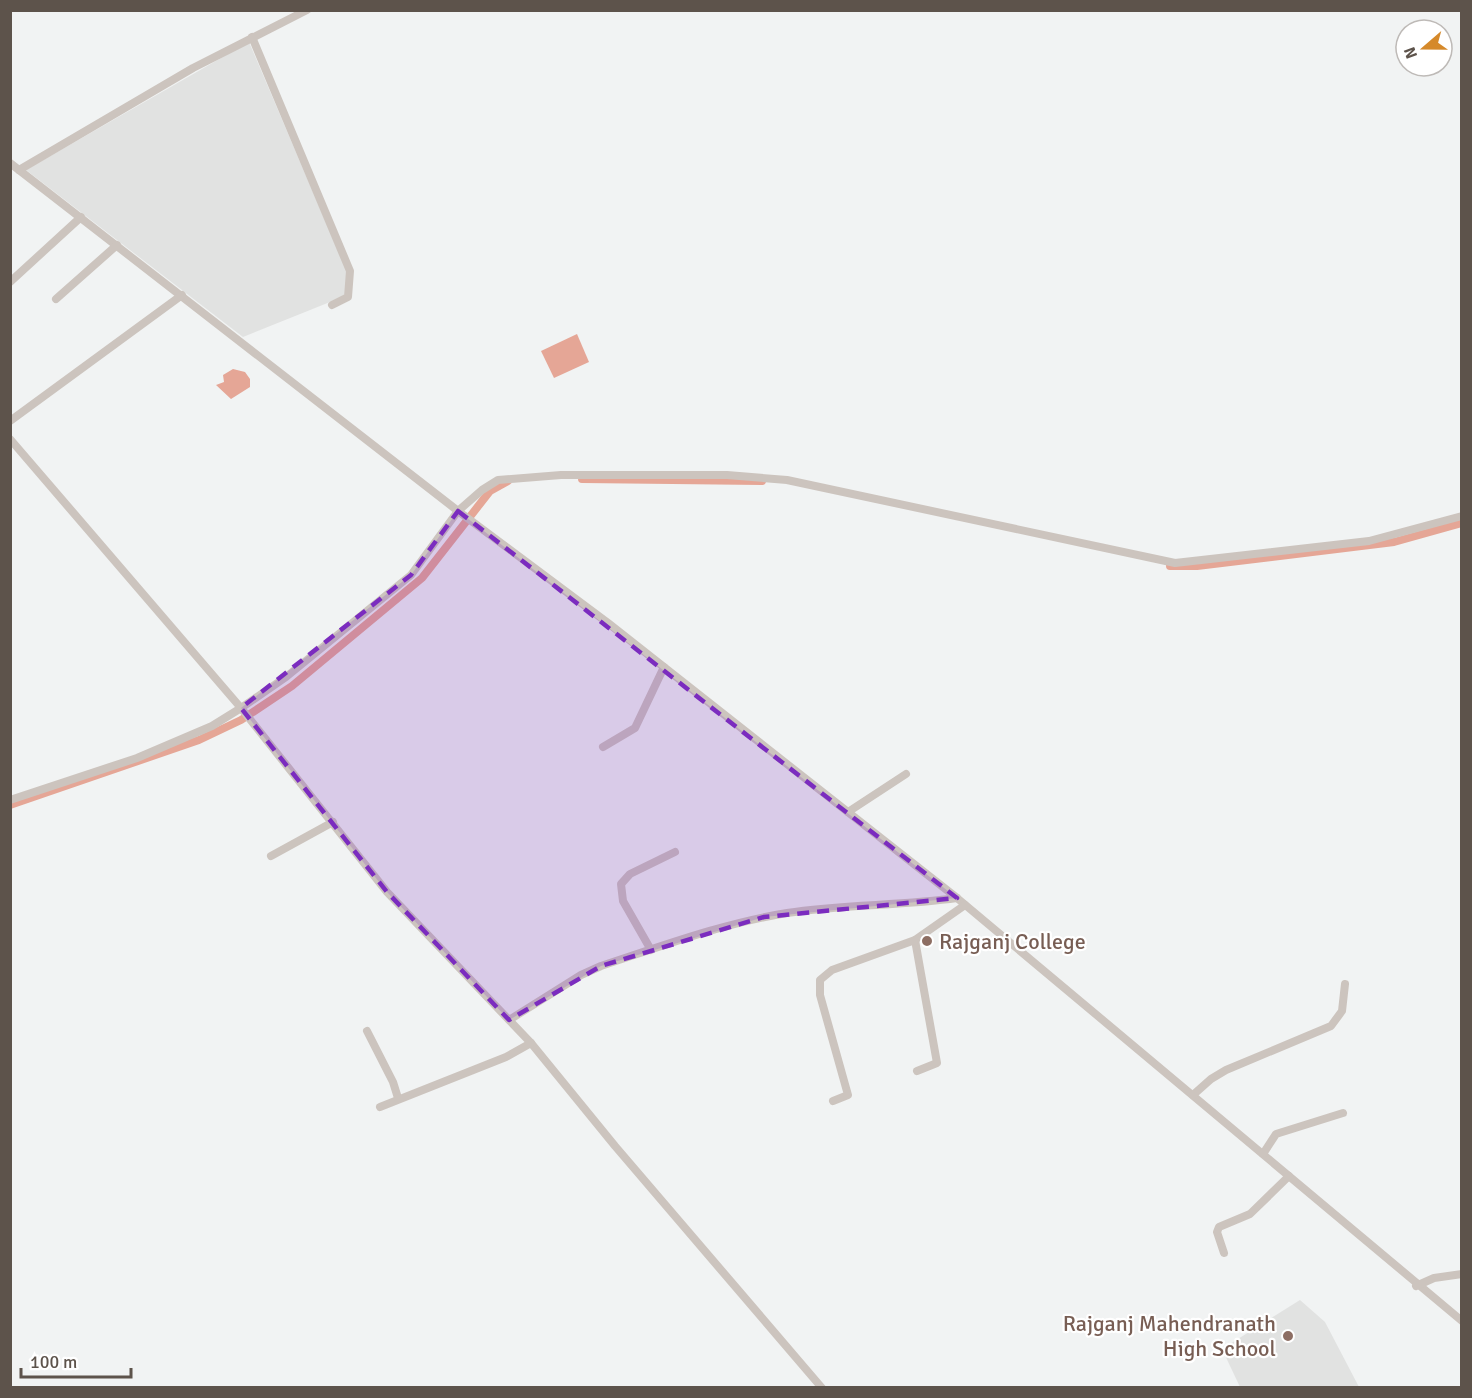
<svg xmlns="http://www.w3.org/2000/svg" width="1472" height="1398" font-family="Signika,sans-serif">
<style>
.education{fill:#e1e2e1}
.water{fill:#e5a696}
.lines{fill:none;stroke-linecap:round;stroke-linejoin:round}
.canal{stroke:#e5a696;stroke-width:8}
.minor{stroke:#ccc4be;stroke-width:8}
.marked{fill:#7b2cbf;fill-opacity:0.2;stroke:#7b2cbf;stroke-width:4.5;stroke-dasharray:12 8;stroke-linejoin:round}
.education-dot{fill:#8d6e63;stroke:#fff;stroke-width:2}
.labels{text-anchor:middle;stroke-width:4.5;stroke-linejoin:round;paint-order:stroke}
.education-label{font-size:22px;fill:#785e54;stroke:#fff;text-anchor:start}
</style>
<rect width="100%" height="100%" fill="#f1f3f3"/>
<g class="education">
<path d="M249,42l98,230 -2,24 -102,41 -217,-167z"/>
<path d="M1300,1300l25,22 34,65h-119l-18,-38z"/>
</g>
<g class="water">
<path d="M577,334l12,28 -35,16 -13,-27z"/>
<path d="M233,369l12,3 5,7v8l-19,12 -15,-14 8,-3 -1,-7z"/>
</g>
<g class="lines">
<g class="canal">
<path d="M582,479l180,2"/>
<path d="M1170,566h27l197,-24 68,-19"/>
<path d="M10,805l189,-65 42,-20 51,-34 130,-108 68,-87 18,-10"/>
</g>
<g class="minor">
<path d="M252,37l98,234 -2,26 -16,8"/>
<path d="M10,163l448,348 150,112 349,275 505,423"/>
<path d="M19,170l174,-102 114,-58"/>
<path d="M10,282l71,-65"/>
<path d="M56,299l61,-54"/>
<path d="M10,421l172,-126"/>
<path d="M10,439l231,269 146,184 144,151 84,103 207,242"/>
<path d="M603,747l32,-19 29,-61"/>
<path d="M10,800l127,-42 75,-32 29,-18 45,-31 125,-102 47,-64 24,-21 16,-10 63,-5h166l60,5 388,83 194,-22 93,-25"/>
<path d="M848,812l58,-38"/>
<path d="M271,856l62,-34"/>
<path d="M651,950l-28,-49 -2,-17 9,-10 45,-22"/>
<path d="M509,1020l72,-45 20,-9c61,-20 123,-43 186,-53 56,-9 114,-7 170,-15"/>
<path d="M367,1031l26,51 5,16"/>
<path d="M917,1071l20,-8 -22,-123 50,-35"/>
<path d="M1193,1095l18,-16 15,-9 105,-44 11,-15 3,-27"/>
<path d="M833,1101l15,-6 -28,-100v-15l12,-10 83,-30"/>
<path d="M380,1107l126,-50 25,-14"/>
<path d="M1263,1154l13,-20 67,-21"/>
<path d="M1224,1253l-7,-21 2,-5 31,-13 39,-38"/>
<path d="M1416,1286l18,-8 28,-4"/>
</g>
</g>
<path class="marked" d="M458,511l499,387 -193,19 -163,49 -92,54 -122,-128 -146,-184 170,-133z"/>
<g class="education-dot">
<circle cx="927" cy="941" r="6"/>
<circle cx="1288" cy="1336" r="6"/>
</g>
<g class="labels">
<g class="education-label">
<text x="939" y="949">Rajganj College</text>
<text x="1276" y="1331" text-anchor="end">Rajganj Mahendranath<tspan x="1276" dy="25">High School</tspan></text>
</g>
</g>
<rect width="1472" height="1398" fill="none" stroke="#5d534b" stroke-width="24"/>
<g transform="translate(1424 48) rotate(250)"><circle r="28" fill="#ffffff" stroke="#bebab7" stroke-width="1.5"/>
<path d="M0-4.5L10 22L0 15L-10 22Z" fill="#d5892a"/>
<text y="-9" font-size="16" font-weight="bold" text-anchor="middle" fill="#5d534b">N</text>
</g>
<path d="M21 1368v9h110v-9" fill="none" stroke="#5d534b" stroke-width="3"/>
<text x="30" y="1368" font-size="18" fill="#5d534b" stroke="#ffffff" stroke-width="4.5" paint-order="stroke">100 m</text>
</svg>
